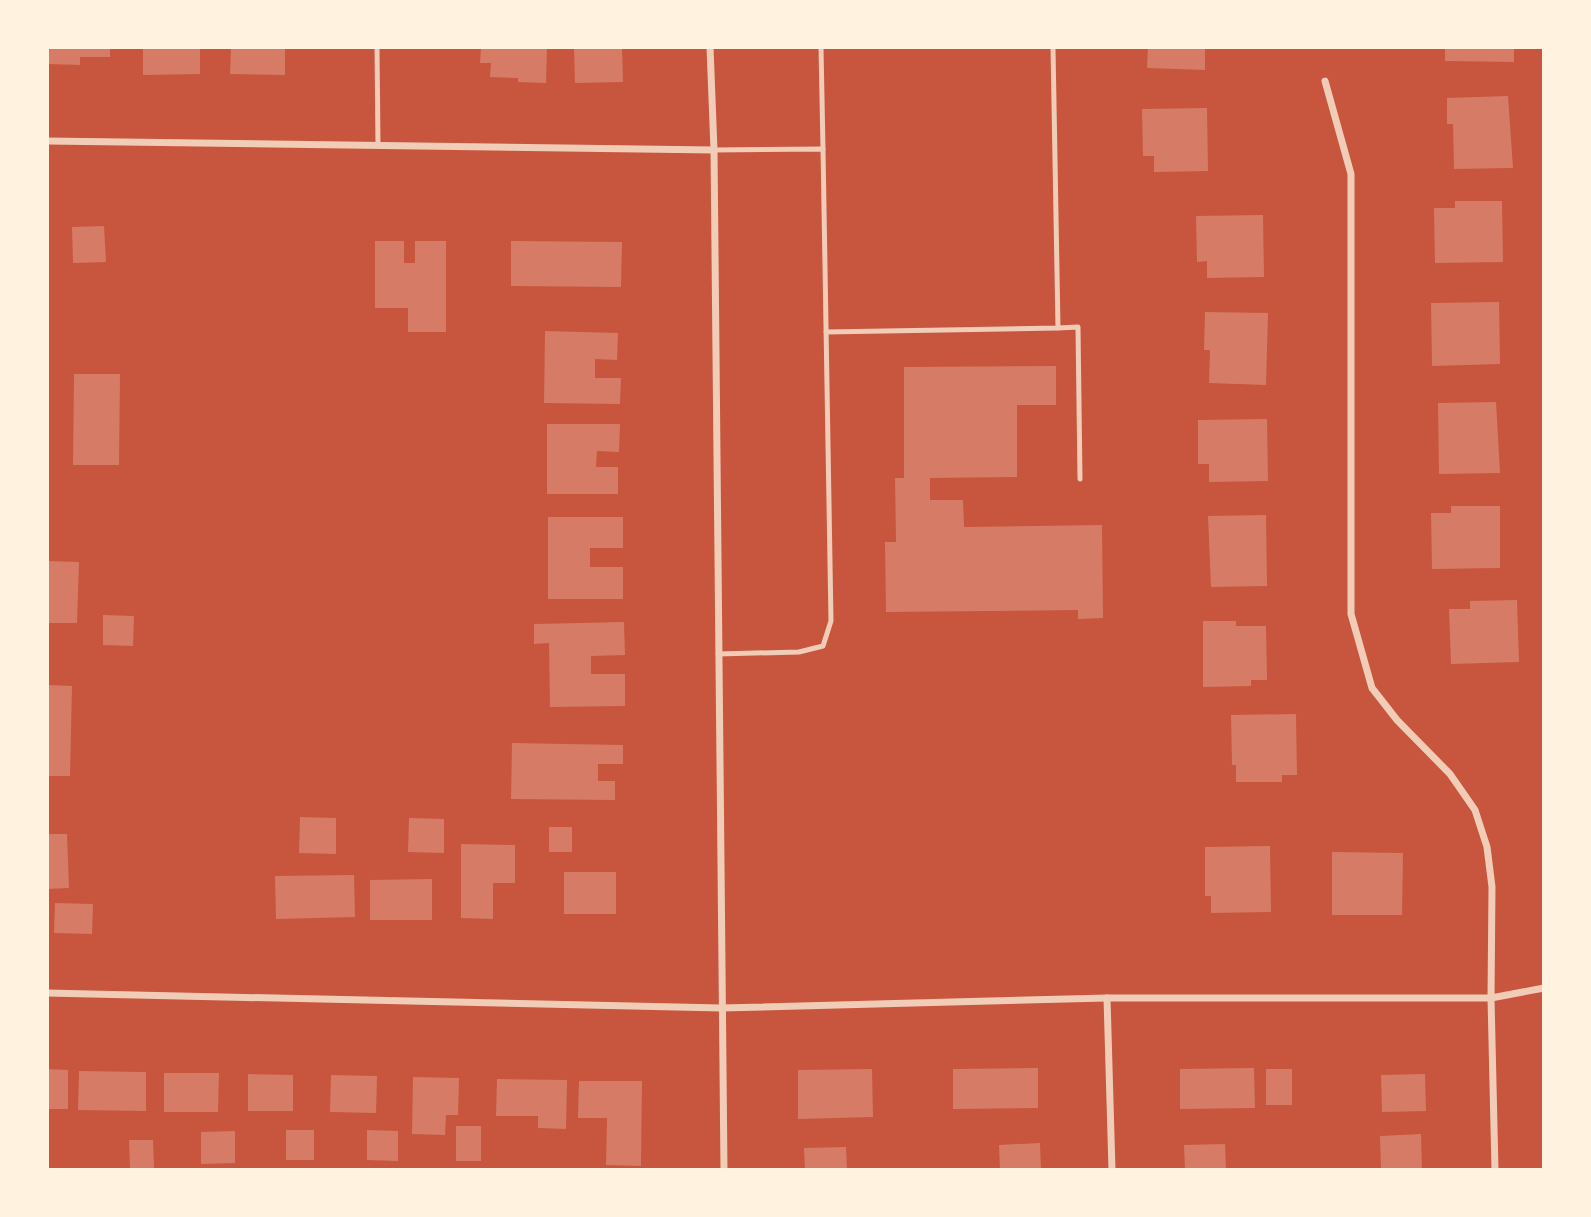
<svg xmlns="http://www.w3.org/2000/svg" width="1591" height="1217" font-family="Rubik,sans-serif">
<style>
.building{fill:#d67c66}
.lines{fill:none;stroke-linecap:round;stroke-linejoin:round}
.service{stroke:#f1ccb7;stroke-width:5}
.minor{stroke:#f1ccb7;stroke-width:7}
</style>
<rect width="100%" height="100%" fill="#c8553d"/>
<g class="building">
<path d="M47,47h63v10h-30v8l-33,-1z"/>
<path d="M143,47h57v27l-57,1z"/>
<path d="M231,47h54v28l-55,-1z"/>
<path d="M481,47h66l-1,36 -28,-1v-4l-28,-1 1,-14h-11z"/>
<path d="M574,47h48l1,35 -48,1z"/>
<path d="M1148,47h57v23l-58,-2z"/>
<path d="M1445,47h69v15l-69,-1z"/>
<path d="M1508,96l5,72 -59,1 -1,-45h-6v-26z"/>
<path d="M1207,108l1,63 -54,1v-16h-11l-1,-47z"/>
<path d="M1455,201h47l1,61 -68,1 -1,-55h21z"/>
<path d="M1263,215l1,62 -57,1v-17l-10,1 -1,-46z"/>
<path d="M104,226l2,36 -33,1 -1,-36z"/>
<path d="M375,241h29v22h11v-22h31v91h-38v-24h-33z"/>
<path d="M511,241l111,1 -1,45 -110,-1z"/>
<path d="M1499,302l1,62 -68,2 -1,-63z"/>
<path d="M1205,312l63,1 -2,72 -57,-2 1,-33h-6z"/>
<path d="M545,331l73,2 -1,27 -22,-1v19h26l-1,26 -76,-1z"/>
<path d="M1056,366v39h-39v72l-87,1v22h33l1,27 138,-2 1,93 -25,1v-9l-192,2 -1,-70h11l-1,-64h9v-111z"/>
<path d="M74,374h46l-1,91h-46z"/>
<path d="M1496,402l4,71 -61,1 -1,-71z"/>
<path d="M1267,419l1,62 -59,1v-18h-11v-44z"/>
<path d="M547,424h73l-1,28 -22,-1 -1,16h22v27h-71z"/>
<path d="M1451,506h49v62l-68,1 -1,-56h20z"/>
<path d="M1266,515l1,71 -56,1 -3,-71z"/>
<path d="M548,517h75v31h-33v19h33v32h-75z"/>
<path d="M47,561l32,1 -2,61h-30z"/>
<path d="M1517,600l2,62 -68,2 -2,-55h21v-8z"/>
<path d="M103,615l31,1 -1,30 -30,-1z"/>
<path d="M1203,621h33v5h30l1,54h-16v6l-48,1z"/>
<path d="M624,622l1,33 -34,1v18h34v32l-75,1 -1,-64 -15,1v-20z"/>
<path d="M47,685l25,1 -2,90h-23z"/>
<path d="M1296,714l1,61h-15v7h-46v-17h-4l-1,-50z"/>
<path d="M512,743l111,2v19h-25v17h17v19l-104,-1z"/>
<path d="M300,817l36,1v36l-37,-1z"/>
<path d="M409,818l35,1v34l-36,-1z"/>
<rect x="549" y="827" width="23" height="25"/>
<path d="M47,834h20l2,54 -22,1z"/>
<path d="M461,844l54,1v38h-22v36l-32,-1z"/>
<path d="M1270,846l1,66 -60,1v-17h-6v-49z"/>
<path d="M1332,852l71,1 -1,62h-70z"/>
<rect x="564" y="872" width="52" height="42"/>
<path d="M354,875l1,42 -79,2 -1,-43z"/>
<path d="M432,879v41h-62v-40z"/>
<path d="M55,903l38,1 -1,30 -38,-1z"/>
<path d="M1038,1068v40l-85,1v-40z"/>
<path d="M1254,1068l1,40 -75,1v-40z"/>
<path d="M47,1069l21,1v39h-21z"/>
<path d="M872,1069l1,48 -75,2v-49z"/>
<rect x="1266" y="1069" width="26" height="36"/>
<path d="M79,1071l67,1v39l-68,-1z"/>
<path d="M164,1073h55l-1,39h-54z"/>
<path d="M248,1074l45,1v36h-45z"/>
<path d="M1425,1074l1,37 -44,1 -1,-37z"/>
<path d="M331,1075l46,1 -1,37 -46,-1z"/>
<path d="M413,1077l46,1 -1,37h-12l-1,20 -33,-1z"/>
<path d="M497,1079l70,1 -1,49 -28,-1v-12h-42z"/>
<path d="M579,1081h63l-1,85 -35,-1 1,-47h-29z"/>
<rect x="456" y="1126" width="25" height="35"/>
<rect x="286" y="1130" width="28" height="30"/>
<path d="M367,1130l31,1v30l-31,-1z"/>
<path d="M235,1131v32l-34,1v-32z"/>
<path d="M1421,1134l1,36h-41l-1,-34z"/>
<path d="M129,1140h24l1,28h-24z"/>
<path d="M1040,1143l1,27h-41l-1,-25z"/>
<path d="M1225,1144l1,26h-41l-1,-25z"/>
<path d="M846,1147l1,23h-42l-1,-22z"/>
</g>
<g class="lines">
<g class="service">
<path d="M377,47l1,99"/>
<path d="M821,47l2,102"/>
<path d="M714,150l109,-1 8,472 -8,25 -24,6 -81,2"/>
<path d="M1058,328l20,-1 2,152"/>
<path d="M826,332l232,-4 -5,-281"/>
</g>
<g class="minor">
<path d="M710,47l4,103 10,1020"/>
<path d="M1325,81l26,93v440l21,74 25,32 53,54 25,36 12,37 5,40 -1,111 4,172"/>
<path d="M47,141l667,9"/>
<path d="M47,993l674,15 386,-10h384l53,-10"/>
<path d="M1107,998l5,172"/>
</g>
</g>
<rect width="1591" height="1217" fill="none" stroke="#fff3e0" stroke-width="98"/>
</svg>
